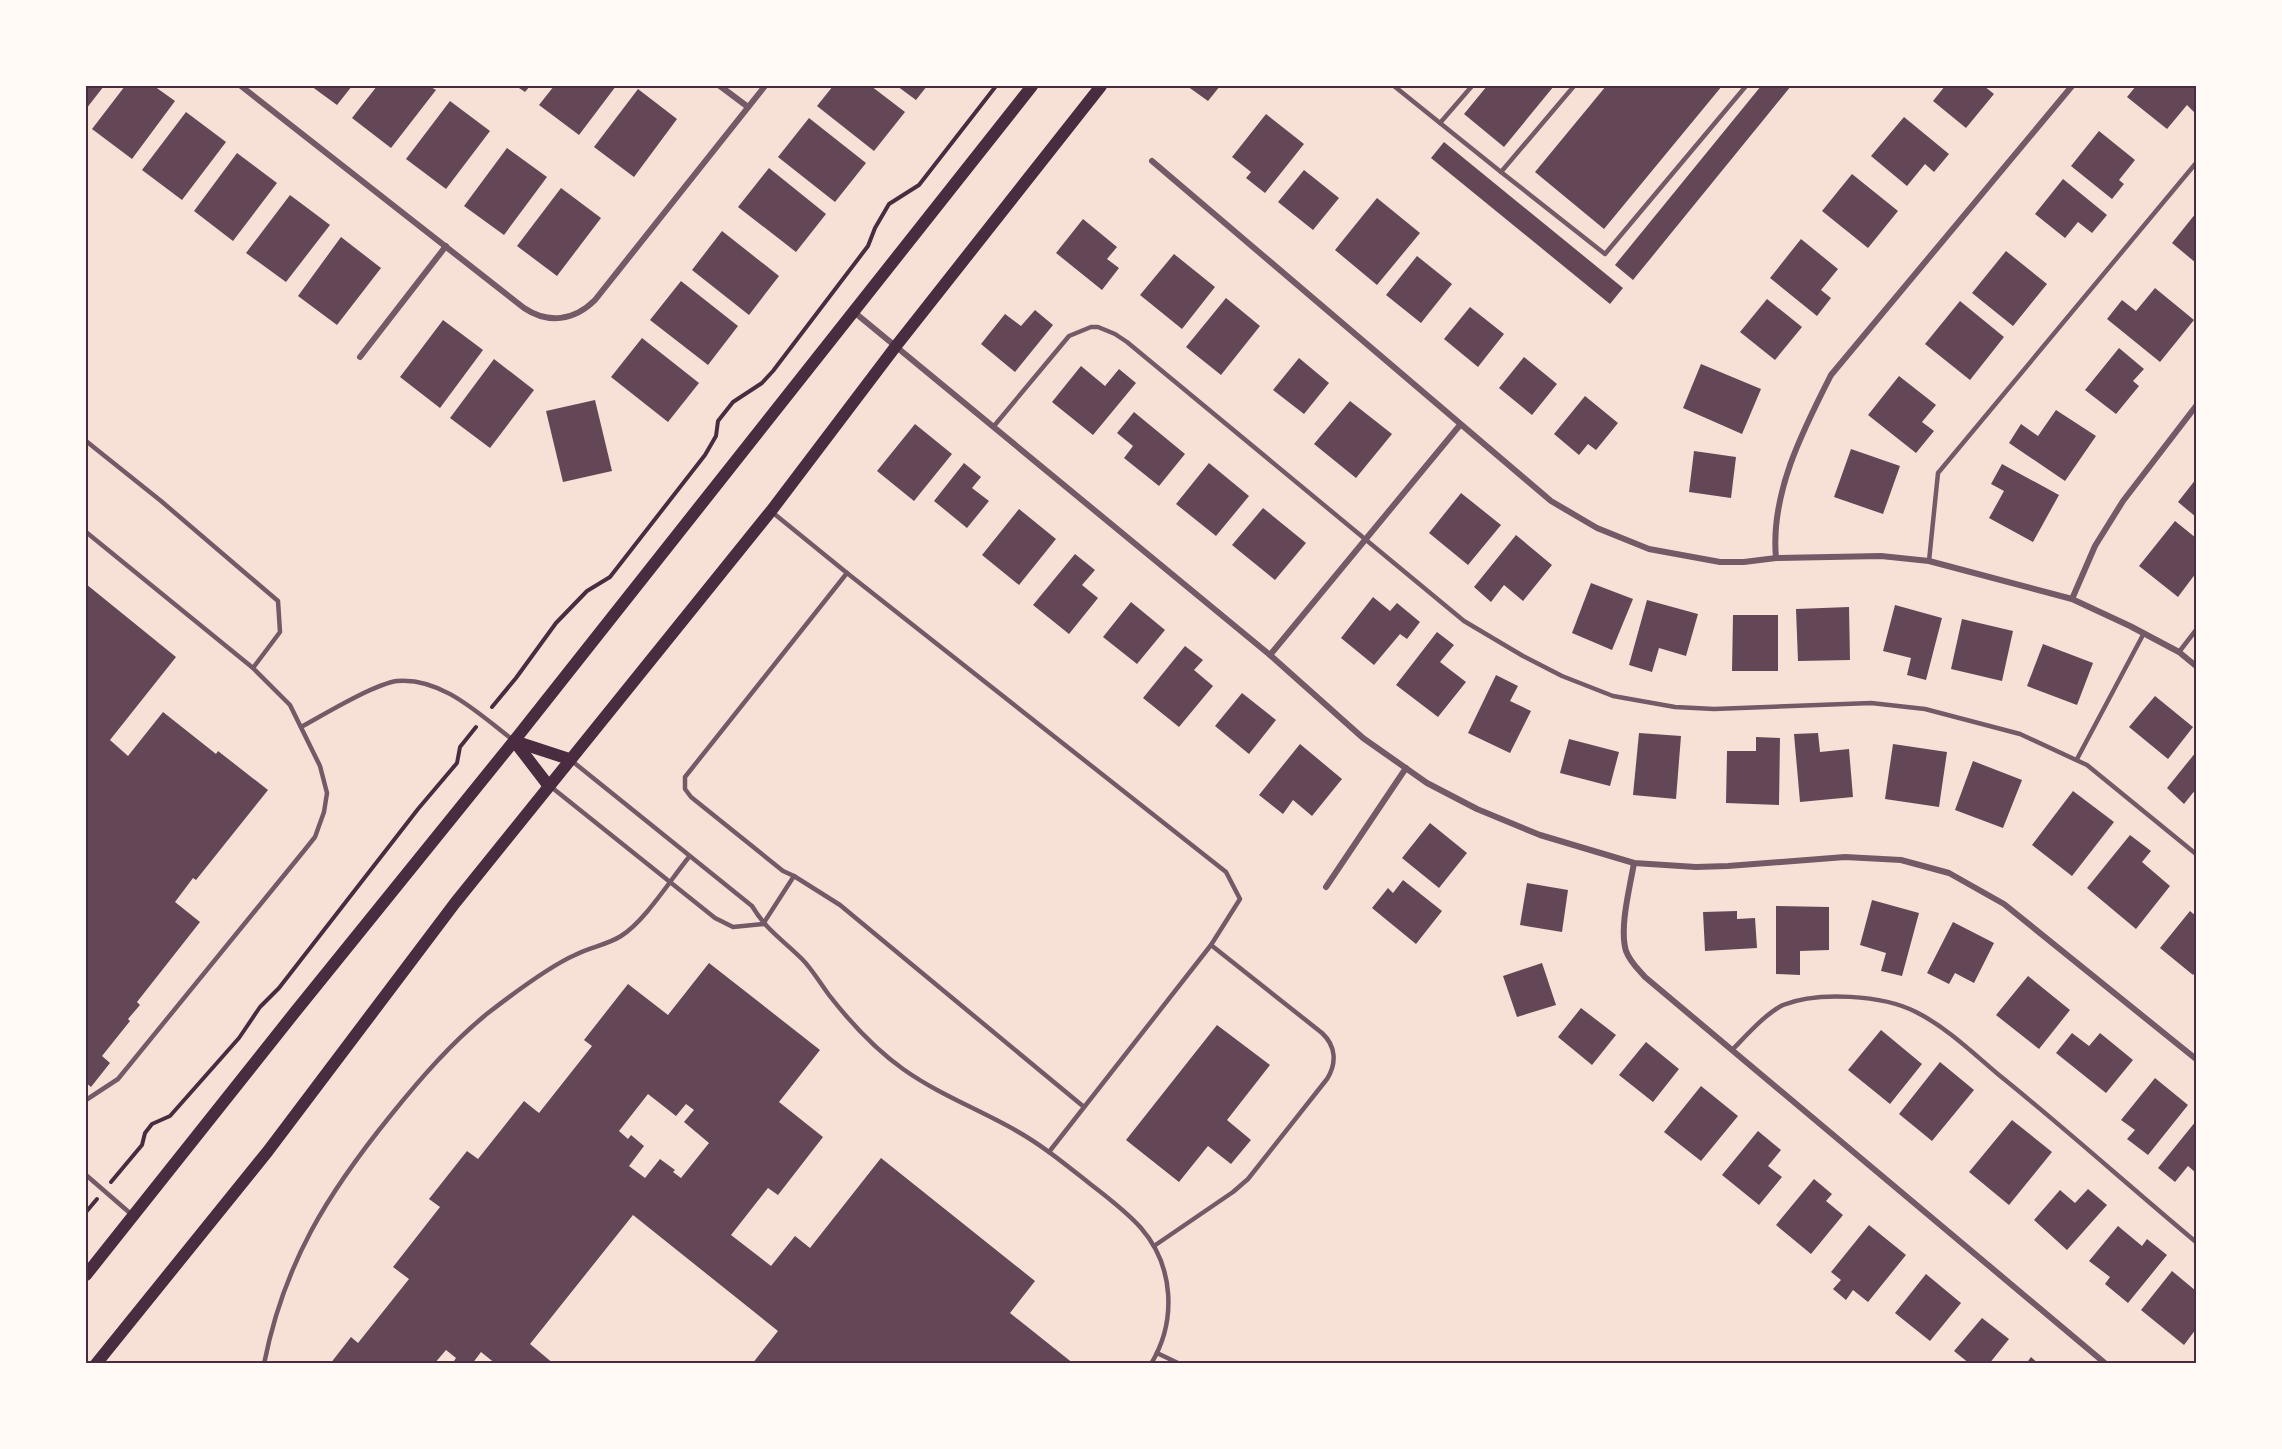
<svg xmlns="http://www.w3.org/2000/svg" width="2282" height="1449" font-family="Barlow,sans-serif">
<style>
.building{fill:#644757;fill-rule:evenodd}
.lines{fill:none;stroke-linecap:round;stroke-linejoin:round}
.path{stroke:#4a2c40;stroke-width:4}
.service{stroke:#755966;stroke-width:4.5}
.minor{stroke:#755966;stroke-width:6}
.secondary{stroke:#4a2c40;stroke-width:12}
.neatline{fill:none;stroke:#4a2c40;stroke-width:2}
</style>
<rect width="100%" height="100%" fill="#f7e1d7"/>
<g class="building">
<path d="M86,86h18l-18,23z"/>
<path d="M125,86h29l21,15 -43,58 -40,-30z"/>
<path d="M311,86h41l-15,19z"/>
<path d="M377,86h52l7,4 -45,58 -39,-30z"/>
<path d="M516,86h14l-5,6z"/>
<path d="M554,86h62l-37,49 -40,-30z"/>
<path d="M833,86h38l34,26 -31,39 -57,-45z"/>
<path d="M897,86h30l-11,14z"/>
<path d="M1187,86h33l-12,15z"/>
<path d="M1487,86h67l-50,61 -40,-33z"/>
<path d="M1606,86h116l-118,143 -69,-57z"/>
<path d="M1761,86h30l-158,194 -18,-15z"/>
<path d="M1945,86h39l10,8 -28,34 -33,-27z"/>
<path d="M2136,86h60v28l-9,-9 -20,24 -40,-32z"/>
<path d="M638,89l39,30 -43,58 -40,-30z"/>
<path d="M450,101l40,30 -44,58 -40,-30z"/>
<path d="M186,112l40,30 -44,58 -40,-30z"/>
<path d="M1266,114l38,30 -39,49 -19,-15 5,-6 -19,-15z"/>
<path d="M1904,117l45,37 -15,18 -9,-8 -18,22 -36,-30z"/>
<path d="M809,118l57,45 -31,39 -57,-45z"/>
<path d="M2099,131l36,29 -16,20 5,4 -12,15 -41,-33z"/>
<path d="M1444,142l179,146 -13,16 -179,-146z"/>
<path d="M507,148l40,29 -43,58 -40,-29z"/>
<path d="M237,153l40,30 -44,58 -39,-30z"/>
<path d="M769,168l57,46 -30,38 -58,-45z"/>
<path d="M1304,170l35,28 -26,32 -35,-28z"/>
<path d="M1852,174l46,37 -30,37 -46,-37z"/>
<path d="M2063,179l44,36 -15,18 -14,-11 -13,16 -30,-24z"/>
<path d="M561,188l40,30 -44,58 -40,-30z"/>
<path d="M290,195l40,30 -44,57 -40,-29z"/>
<path d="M1377,198l43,35 -43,52 -42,-35z"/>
<path d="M2196,213v50l-24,-20z"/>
<path d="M1083,219l34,28 -10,12 12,9 -17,22 -46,-37z"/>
<path d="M722,231l57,45 -30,39 -57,-45z"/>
<path d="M341,237l40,31 -44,57 -39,-29z"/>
<path d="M1801,239l37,30 -17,21 10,8 -14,18 -47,-38z"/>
<path d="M2006,251l41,33 -34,42 -41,-33z"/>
<path d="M1174,254l41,33 -33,42 -42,-34z"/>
<path d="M1417,256l35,28 -31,39 -35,-28z"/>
<path d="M681,281l57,45 -30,39 -58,-45z"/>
<path d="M2155,288l39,32 -34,42 -53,-43 15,-19 14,11z"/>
<path d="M1226,298l34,28 -39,49 -35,-28z"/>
<path d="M1767,299l35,28 -27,33 -35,-28z"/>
<path d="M1960,301l44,36 -34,43 -45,-36z"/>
<path d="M1470,307l34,27 -26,33 -34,-28z"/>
<path d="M1035,310l18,15 -38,47 -34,-28 24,-30 16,12z"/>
<path d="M443,320l40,30 -43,58 -40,-31z"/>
<path d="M642,338l57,45 -31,39 -57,-45z"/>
<path d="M2119,348l25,21 -11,12 6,5 -23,28 -31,-24z"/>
<path d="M1524,357l33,27 -25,31 -33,-27z"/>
<path d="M1299,358l30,25 -25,31 -31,-24z"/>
<path d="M494,359l40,31 -44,58 -40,-30z"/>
<path d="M1701,364l60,25 -19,45 -59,-26z"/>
<path d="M1081,366l24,20 14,-17 17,14 -43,52 -41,-33z"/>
<path d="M1899,376l37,29 -14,17 12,9 -18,22 -48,-38z"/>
<path d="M1585,396l33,27 -22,27 -8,-6 -9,11 -25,-21z"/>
<path d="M595,400l17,71 -49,11 -17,-71z"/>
<path d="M1350,401l42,33 -36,44 -42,-34z"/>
<path d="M2056,410l40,26 -31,45 -56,-38 12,-19 17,12z"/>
<path d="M1134,412l51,42 -26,32 -35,-28 9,-12 -16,-13z"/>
<path d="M915,424l37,30 -38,47 -37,-30z"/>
<path d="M1851,449l49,17 -17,48 -49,-17z"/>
<path d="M1694,451l42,6 -5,41 -42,-6z"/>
<path d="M964,463l17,14 -9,11 17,13 -22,27 -33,-27z"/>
<path d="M1209,463l40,33 -33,40 -40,-32z"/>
<path d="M2002,464l57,31 -26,47 -44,-24 15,-27 -13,-7z"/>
<path d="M2196,479v38l-18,-15z"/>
<path d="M1461,493l40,32 -33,40 -39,-32z"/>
<path d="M1263,508l43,35 -31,37 -43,-35z"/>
<path d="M1019,509l37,30 -37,46 -37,-30z"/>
<path d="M2175,521l21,17v35l-18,24 -39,-31z"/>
<path d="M1516,535l36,30 -29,36 -19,-16 -13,17 -17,-15z"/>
<path d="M1075,554l20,16 -13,15 16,13 -29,36 -36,-29z"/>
<path d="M1591,583l42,16 -21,51 -40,-17z"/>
<path d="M86,584l90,73 -66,83 18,16 35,-44 53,42 2,-3 50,39 -72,90 -3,-2 -18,24 25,20 -63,80 3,3 -12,14 2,2 -28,35 8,7 -19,24 -5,-4z"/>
<path d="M1373,597l17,14 7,-8 23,19 -13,17 -7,-5 -26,31 -33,-27z"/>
<path d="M1647,600l51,14 -12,42 -27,-8 -7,24 -23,-7z"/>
<path d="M1131,602l34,28 -28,34 -34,-27z"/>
<path d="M1895,605l47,13 -16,62 -19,-5 4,-17 -28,-7z"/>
<path d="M1849,607l1,53 -52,1 -2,-52z"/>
<path d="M1733,615h45v56h-46z"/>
<path d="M1962,619l51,12 -11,50 -51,-12z"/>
<path d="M1437,632l17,13 -14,17 26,20 -28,35 -42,-32z"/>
<path d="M2043,644l50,19 -16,42 -50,-19z"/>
<path d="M1185,646l18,14 -9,10 19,16 -34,41 -36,-29z"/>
<path d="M1496,675l22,11 -8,15 21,10 -21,42 -42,-20z"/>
<path d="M1242,693l34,27 -27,34 -34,-28z"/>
<path d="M2155,696l38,31 -25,32 -39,-32z"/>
<path d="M1639,733l42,3 -5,63 -43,-4z"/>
<path d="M1818,733l2,19 29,-3 4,48 -53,5 -6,-68z"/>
<path d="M1756,737l24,1 -1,67 -53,-2 1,-52h29z"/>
<path d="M1569,739l50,13 -9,34 -50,-13z"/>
<path d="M1300,744l42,35 -30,37 -19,-16 -10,14 -24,-19z"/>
<path d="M1893,744l54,8 -8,55 -54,-8z"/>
<path d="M2196,752v37l-12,15 -17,-16z"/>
<path d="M1973,761l49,19 -19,48 -48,-18z"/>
<path d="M2073,791l41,31 -42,54 -40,-31z"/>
<path d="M1430,823l37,30 -28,35 -37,-30z"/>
<path d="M2130,835l21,16 -9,11 28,24 -34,43 -49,-41z"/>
<path d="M1403,880l39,31 -26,33 -44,-36 16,-20 5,5z"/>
<path d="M1527,883l41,7 -6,42 -42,-7z"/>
<path d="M1872,900l47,13 -17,63 -21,-5 5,-18 -26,-8z"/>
<path d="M1776,906l53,1v43l-29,1v24l-24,-1z"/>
<path d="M1737,911v8l18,-1 2,30 -52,3 -2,-39z"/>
<path d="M2190,911l6,5v55l-3,4 -33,-27z"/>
<path d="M1953,922l41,21 -20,40 -19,-10 -6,11 -22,-11z"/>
<path d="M709,963l111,87 -41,52 44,35 -45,58 -10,-7 -37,47 40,31 24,-30 15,12 71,-90 154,123 -25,32 64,51h-322l26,-33 -145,-116 -103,129 24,20h-58l-15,-12 -9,12h-15l-3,-3 2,-3 -10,-8 -12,14h-104l21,-27 7,6 51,-64 -16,-12 47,-60 -11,-8 38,-48 11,8 46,-58 15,12 53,-67 -8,-6 44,-56 40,31zM648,1094l28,22 10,-12 8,6 -10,12 25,21 -28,35 -8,-6 2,-2 -15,-11 -15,19 -16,-12 15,-20 -13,-11 -3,4 -9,-8z"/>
<path d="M1542,963l14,42 -39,12 -14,-41z"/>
<path d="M2028,976l42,34 -31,39 -43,-34z"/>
<path d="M1581,1008l35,27 -24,30 -34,-28z"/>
<path d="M1217,1025l53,40 -43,55 24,20 -20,24 -23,-18 -29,36 -53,-42z"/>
<path d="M1881,1030l41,34 -32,40 -42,-34z"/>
<path d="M2072,1033l17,13 11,-13 33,27 -27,33 -50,-40z"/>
<path d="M1646,1042l33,27 -26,33 -34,-27z"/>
<path d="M1940,1062l34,28 -42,51 -33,-27z"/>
<path d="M2155,1078l33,27 -40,50 -21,-16 8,-9 -14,-10z"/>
<path d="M1701,1086l37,30 -37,45 -37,-29z"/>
<path d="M2012,1120l40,32 -43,53 -40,-33z"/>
<path d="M2196,1121v52l-8,-7 -13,16 -17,-14z"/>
<path d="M1758,1131l23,19 -13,16 14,11 -23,28 -37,-30z"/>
<path d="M1814,1179l18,15 -6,7 17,14 -32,39 -35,-29z"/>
<path d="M2088,1189l19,16 -40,45 -33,-30 26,-30 15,13z"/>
<path d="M1869,1225l37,30 -38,47 -15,-12 -7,10 -13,-11 8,-9 -10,-8z"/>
<path d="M2118,1226l24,20 5,-7 20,16 -39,48 -23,-19 5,-7 -21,-16z"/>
<path d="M2172,1271l24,20v38l-12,16 -43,-35z"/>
<path d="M1926,1274l35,29 -31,38 -35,-28z"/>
<path d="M1982,1318l27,21 -20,25h-19l-16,-13z"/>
<path d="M2031,1357l8,7h-13z"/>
</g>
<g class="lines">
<g class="path">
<path d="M492,707l24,-29 40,-55 31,-32 23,-14 95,-122 11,-19 2,-15 15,-19 29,-19 11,-12 95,-125 7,-18 14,-24 30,-19 77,-99"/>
<path d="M111,1182l31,-37 3,-12 7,-9 18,-8 69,-78 21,-31 19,-19 139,-179 39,-46 3,-16 16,-20"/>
<path d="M86,1212l11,-13"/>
</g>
<g class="service">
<path d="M1394,86l46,37 32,-37"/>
<path d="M1440,123l61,49 73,-86"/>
<path d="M1501,172l104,82 141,-168"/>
<path d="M994,426l75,-90 22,-9h7l17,7 12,8 337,279 59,35 39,20 51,20 62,11 39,2 157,-6 54,6 95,25 67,31 109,89"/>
<path d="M86,441l75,60 117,100 2,31 -27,36"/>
<path d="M86,532l167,136 37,37 30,61 7,27 -3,19 -9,25 -12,15 -185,227 -32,21"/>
<path d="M1929,561l9,-88 258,-310"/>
<path d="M847,573l379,299 14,27 -29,46"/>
<path d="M2179,652l17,-22"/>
<path d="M301,727c22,-12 73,-43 96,-46 45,-4 83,34 116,59"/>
<path d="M2077,759l67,-126"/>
<path d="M572,761l180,145c15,25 30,33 50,53 10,10 18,24 27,36 21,27 46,54 74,74 35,25 75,40 112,61 27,15 50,34 74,53 18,14 37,28 52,45 33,38 36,93 10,136"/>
<path d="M550,786l165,132 18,9 30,-3"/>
<path d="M794,876l46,29 244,202"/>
<path d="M763,924l31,-48 -11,-5 -92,-74 -6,-8v-12l162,-204 -75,-61"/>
<path d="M1732,1050c13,-13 34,-37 51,-45 35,-14 100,-10 133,7 30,15 57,41 83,63 67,54 131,112 197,167"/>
<path d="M1049,1152l162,-207 111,88c14,13 15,30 5,46l-79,100 -15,13 -79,54"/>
<path d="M86,1175l45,39"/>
<path d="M1157,1353l23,11"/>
<path d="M264,1364c20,-101 63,-170 127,-249 29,-36 60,-72 97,-102 22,-17 62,-47 87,-58 15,-8 32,-10 46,-19 24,-15 50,-57 68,-79"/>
</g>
<g class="minor">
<path d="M241,86l283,222c24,16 50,13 71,-8l170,-214"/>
<path d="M720,86l28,21"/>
<path d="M1152,161l399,340 46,27 52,21 71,13h24l32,-4 105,-2 48,5 143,38 58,27 49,26 17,14"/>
<path d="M854,312l416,343 93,83 64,45 50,26 63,26 94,28 62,4 32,-1 117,-9 56,3 48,13 55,31 192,155"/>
<path d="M360,357l86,-111"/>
<path d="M1776,558c-6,-64 27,-128 55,-183l241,-289"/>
<path d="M2072,599l23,-53 28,-45 73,-95"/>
<path d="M1270,655l190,-230"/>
<path d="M1634,863c-4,24 -15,65 -8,88 4,11 12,18 19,26l461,387"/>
<path d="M1326,887l80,-119"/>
</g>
<g class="secondary">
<path d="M514,741l55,18"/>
<path d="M515,742l33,43"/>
<path d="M86,1275l209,-263 219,-271 518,-655"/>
<path d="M96,1364l172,-213 187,-248 316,-392 125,-165 205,-260"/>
</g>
</g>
<rect width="2282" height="1449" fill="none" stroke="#fffaf5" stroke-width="174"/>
<rect x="87" y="87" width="2108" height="1275" class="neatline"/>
</svg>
